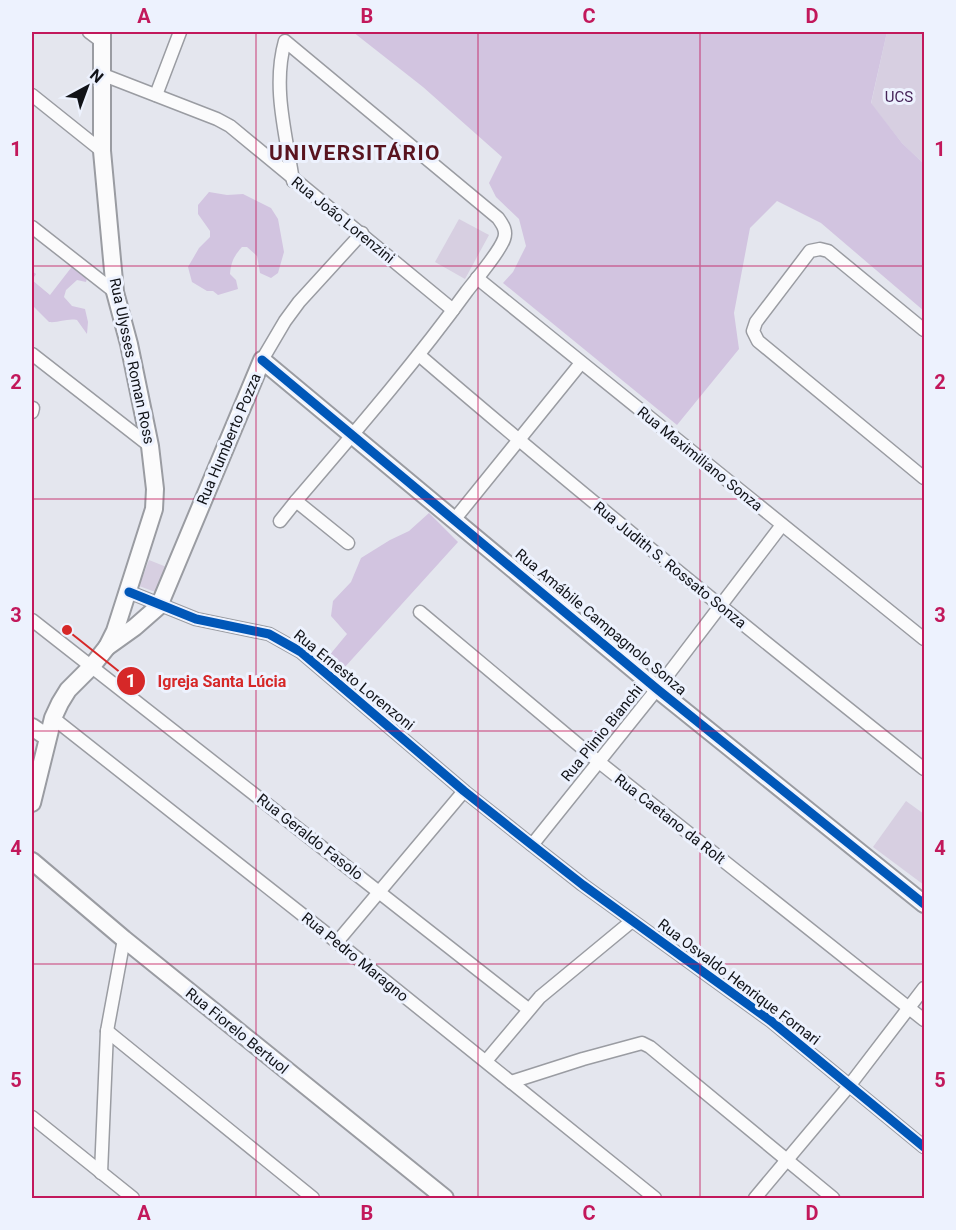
<svg xmlns="http://www.w3.org/2000/svg" width="956" height="1230" font-family="Roboto,sans-serif">
<style>
.green{fill:#d7cfe1}
.forest{fill:#d2c4e0}
.lines{fill:none;stroke-linecap:round;stroke-linejoin:round}
.street-casing{stroke:#9a9ca2;stroke-width:15}
.secondary-casing{stroke:#9a9ca2;stroke-width:20}
.street{stroke:#fbfbfc;stroke-width:12}
.secondary{stroke:#fbfbfc;stroke-width:16}
.cycleway-casing{stroke:#edf2fe;stroke-width:13}
.cycleway{stroke:#0057b8;stroke-width:9}
.grid{fill:none;stroke:#c2185b;stroke-width:1.5;stroke-opacity:0.55}
.labels{text-anchor:middle;stroke-width:6;stroke-linejoin:round;paint-order:stroke}
.park-label{font-size:15px;fill:#462459;stroke:#edf2fe}
.street-label{font-size:15px;fill:#111318;stroke:#edf2fe}
.district-label{font-size:21px;font-weight:bold;letter-spacing:1.5px;fill:#59141f;stroke:#edf2fe}
.leader{fill:none;stroke:#d62828;stroke-width:2}
.callout-dot{fill:#d62828;stroke:#edf2fe;stroke-width:2}
.mark-label{font-size:18px;text-anchor:middle;font-weight:bold;fill:#fff}
.callout-label{font-size:16px;text-anchor:middle;font-weight:bold;fill:#d62828;stroke:#edf2fe;stroke-width:6;stroke-linejoin:round;paint-order:stroke}
.neatline{fill:none;stroke:#c2185b;stroke-width:2}
.grid-label{font-size:20px;text-anchor:middle;font-weight:bold;fill:#c2185b}
</style>
<rect width="100%" height="100%" fill="#e4e6ee"/>
<g class="green">
<path d="M887,32h37v132l-22,-21 -31,-39z"/>
<path d="M459,219l30,16 -24,44 -30,-17z"/>
<path d="M149,560l20,8 -11,25 -19,-7z"/>
<path d="M906,801l18,13v71l-51,-38z"/>
</g>
<g class="forest">
<path d="M353,32h534l-16,71 31,40 22,21v147l-103,-88 -44,-22 -27,27 -16,85 5,36 -62,76 -174,-142 10,-11 13,-26 -7,-27 -23,-22 -7,-14 13,-26 -79,-70z"/>
<path d="M209,192l18,3 16,-1 28,14 7,11 6,33 -6,21 -7,5 -11,-5 -3,-17 -10,-9h-5c-8,9 -11,15 -12,27l6,6 2,9 -20,6 -5,-4h-6l-15,-9 -4,-15 11,-19 11,-11v-6l-12,-17v-9z"/>
<path d="M74,264l14,10 -2,8 -9,-2 -11,10 -2,7 8,9 13,3 3,13 -1,12 -10,-14c-10,-2 -18,3 -28,2l-17,-17v-34l4,3 -4,6 18,15z"/>
<path d="M429,513l29,29 -114,126 -16,-11 19,-23 -16,-18 2,-15 18,-19 10,-24 29,-18 19,-9z"/>
</g>
<g class="lines">
<defs>
<g id="street">
<path d="M89,32l12,9"/>
<path d="M101,74l116,45 13,7 223,184"/>
<path d="M32,95l70,56"/>
<path d="M156,95l24,-63"/>
<path d="M293,181c-7,-47 -21,-94 -8,-140l213,177c5,7 9,13 6,21 -5,14 -27,39 -37,52 -53,73 -112,141 -171,210l52,42"/>
<path d="M32,227l83,65"/>
<path d="M477,278l447,361"/>
<path d="M924,330l-96,-79 -8,-2 -10,2 -54,71 -3,9 5,10 166,137"/>
<path d="M32,354l118,92"/>
<path d="M419,355c165,142 335,279 505,414"/>
<path d="M262,360l23,-39 14,-19 63,-69"/>
<path d="M32,412l1,-4"/>
<path d="M454,520l127,-157"/>
<path d="M280,521l16,-20"/>
<path d="M129,592l67,27 73,15 32,18 163,139 68,54 51,40 188,136 153,126"/>
<path d="M420,612l179,150 325,258"/>
<path d="M32,620l496,389"/>
<path d="M53,718l284,224 318,256"/>
<path d="M532,845l125,-156 125,-164"/>
<path d="M337,942l127,-151"/>
<path d="M107,1031l206,167"/>
<path d="M486,1061l54,-64 92,-76"/>
<path d="M511,1082l72,-23 59,-16 8,4 183,151"/>
<path d="M32,1117l101,81"/>
<path d="M101,1173l6,-142 17,-92"/>
<path d="M755,1198l94,-112 75,-98"/>
</g>
<g id="secondary">
<path d="M107,647l28,-20 24,-21 103,-246 395,329 267,215"/>
<path d="M32,727l15,10"/>
<path d="M32,803l21,-85 7,-15 8,-13 24,-24 15,-19 8,-16 39,-122 1,-20 -5,-43 -21,-102 -14,-52 -13,-141v-119"/>
<path d="M32,861l92,78 321,259"/>
</g>
</defs>
<use href="#street" class="street-casing"/>
<use href="#secondary" class="secondary-casing"/>
<use href="#street" class="street"/>
<use href="#secondary" class="secondary"/>
<defs>
<g id="cycleway">
<path d="M262,360l395,329 267,215"/>
<path d="M129,592l67,27 73,15 32,18 163,139 68,54 51,40 188,136 153,126"/>
</g>
</defs>
<use href="#cycleway" class="cycleway-casing"/>
<use href="#cycleway" class="cycleway"/>
</g>
<path class="grid" d="M256,32v1166M478,32v1166M700,32v1166M32,266h892M32,499h892M32,731h892M32,964h892"/>
<g class="labels">
<g class="park-label">
<text x="899" y="102">UCS</text>
</g>
<g class="street-label">
<text transform="translate(343 220) rotate(39)" y="5">Rua João Lorenzini</text>
<text transform="translate(132 361) rotate(78)" y="5">Rua Ulysses Roman Ross</text>
<text transform="translate(229 439) rotate(-67)" y="5">Rua Humberto Pozza</text>
<text transform="translate(700 459) rotate(39)" y="5">Rua Maximiliano Sonza</text>
<text transform="translate(670 565) rotate(39)" y="5">Rua Judith S. Rossato Sonza</text>
<text transform="translate(601 622) rotate(40)" y="5">Rua Amábile Campagnolo Sonza</text>
<text transform="translate(354 680) rotate(39)" y="5">Rua Ernesto Lorenzoni</text>
<text transform="translate(602 733) rotate(-51)" y="5">Rua Plinio Bianchi</text>
<text transform="translate(670 819) rotate(38)" y="5">Rua Caetano da Rolt</text>
<text transform="translate(310 837) rotate(38)" y="5">Rua Geraldo Fasolo</text>
<text transform="translate(355 957) rotate(39)" y="5">Rua Pedro Maragno</text>
<text transform="translate(739 982) rotate(37)" y="5">Rua Osvaldo Henrique Fornari</text>
<text transform="translate(237 1031) rotate(39)" y="5">Rua Fiorelo Bertuol</text>
</g>
<g class="district-label">
<text x="355" y="160">UNIVERSITÁRIO</text>
</g>
</g>
<path class="leader" d="M67 630L131 681"/>
<g class="callout-dot">
<circle cx="67" cy="630" r="6"/>
<circle cx="131" cy="681" r="15"/>
</g>
<g class="mark-label">
<text x="131" y="687">1</text>
</g>
<g class="callout-label">
<text x="222" y="687">Igreja Santa Lúcia</text>
</g>
<rect width="956" height="1230" fill="none" stroke="#edf2fe" stroke-width="66"/>
<g transform="translate(87 87) rotate(41)" stroke="#edf2fe" stroke-width="4.5" paint-order="stroke">
<path d="M0-4.5L10 22L0 15L-10 22Z" fill="#111318"/>
<text y="-9" font-size="16" font-weight="bold" text-anchor="middle" fill="#111318">N</text>
</g>
<rect x="33" y="33" width="890" height="1164" class="neatline"/>
<g class="grid-label">
<text x="144" y="23">A</text>
<text x="367" y="23">B</text>
<text x="589" y="23">C</text>
<text x="812" y="23">D</text>
<text x="16" y="156">1</text>
<text x="940" y="156">1</text>
<text x="16" y="389">2</text>
<text x="940" y="389">2</text>
<text x="16" y="622">3</text>
<text x="940" y="622">3</text>
<text x="16" y="855">4</text>
<text x="940" y="855">4</text>
<text x="16" y="1087">5</text>
<text x="940" y="1087">5</text>
<text x="144" y="1220">A</text>
<text x="367" y="1220">B</text>
<text x="589" y="1220">C</text>
<text x="812" y="1220">D</text>
</g>
</svg>
